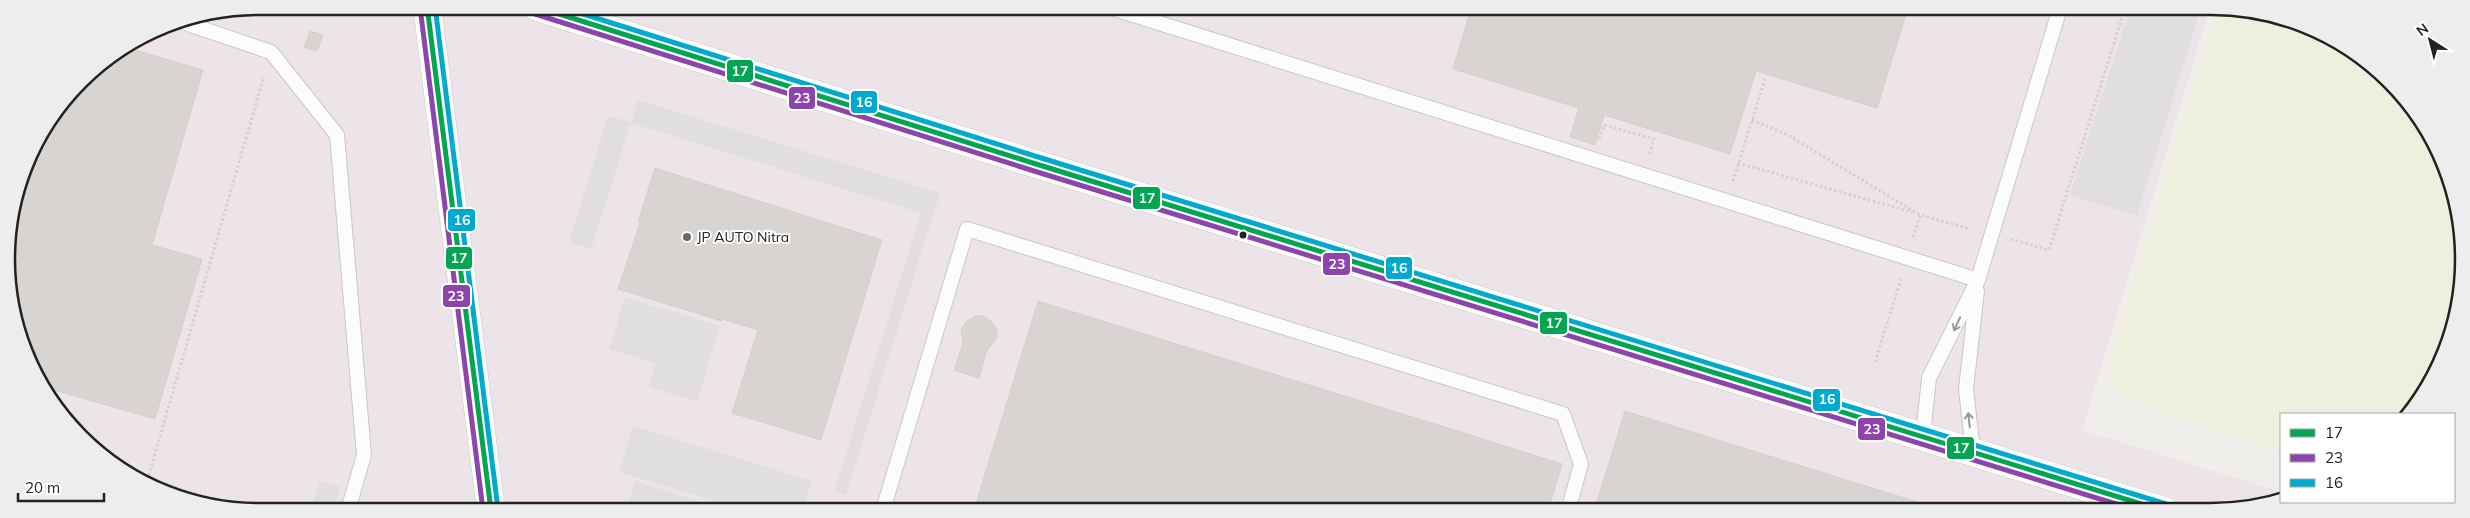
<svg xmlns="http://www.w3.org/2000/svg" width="2470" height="518" font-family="Mulish,sans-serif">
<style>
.industrial{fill:#ede4e9}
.farmland{fill:#efefdf}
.parking{fill:#e0dfde}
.building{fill:#d7d4d2;stroke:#d3d0cc}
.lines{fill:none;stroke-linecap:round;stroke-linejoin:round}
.service-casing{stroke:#c9c8c7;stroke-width:16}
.minor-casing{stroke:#c9c8c7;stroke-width:29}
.path{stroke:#dccecd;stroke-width:3;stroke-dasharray:2.5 2.5;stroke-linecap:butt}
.service{stroke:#fdfcfc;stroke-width:14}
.minor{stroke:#fdfcfc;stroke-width:28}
.bus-1-casing{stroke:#fff;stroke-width:9}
.bus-2-casing{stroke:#fff;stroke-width:9}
.bus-3-casing{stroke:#fff;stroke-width:9}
.bus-1{stroke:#00a651;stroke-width:5}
.bus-2{stroke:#8e44ad;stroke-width:5}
.bus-3{stroke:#00a9ce;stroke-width:5}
.oneway{stroke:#9a9a9a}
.bus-dot{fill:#222;stroke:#fff;stroke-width:2}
.poi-dot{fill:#6a6968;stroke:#fff;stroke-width:2}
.labels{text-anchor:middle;stroke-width:4;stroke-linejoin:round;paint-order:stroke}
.poi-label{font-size:14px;fill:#222;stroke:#fff;text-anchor:start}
.rim{fill:none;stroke:#222;stroke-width:2.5}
.line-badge{stroke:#fff;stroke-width:2}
.badge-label{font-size:14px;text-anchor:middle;font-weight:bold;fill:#fff}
</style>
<rect width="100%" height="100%" fill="#f0eeeb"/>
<path class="industrial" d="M259,6l1951,2 -128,422 199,62v5l-53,14 -2002,-1 -79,-24 -78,-61 -49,-84 -13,-98 25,-96 48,-67 83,-55z"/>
<path class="farmland" d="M2216,8h28l93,32 74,65 44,88 7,99 -24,79 -31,43h-126v36l-85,-26 -65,-26 -12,-5 -8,-16 -2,-15z"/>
<g class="parking">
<path d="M2130,8h71l-64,208 -67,-21z"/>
<path d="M638,100l302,93 -94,302 -12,-3 87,-279 -290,-90 -40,126 -22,-7 39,-126 23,6z"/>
<path d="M625,297l95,29 -23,75 -49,-14 8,-24 -47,-14z"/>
<path d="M633,426l179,55 -9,29h-59l-125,-38z"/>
<path d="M319,481l21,6 -7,23h-22z"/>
<path d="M635,481l91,29h-70l-27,-9z"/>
</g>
<g class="building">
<path d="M1471,8h437l-31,100 -121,-37 -26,83 -126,-39 -9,30 -25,-8 9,-29 -126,-39z"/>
<path d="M310,31l13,4 -6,16 -13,-4z"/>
<path d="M128,48l75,22 -51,175 50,14 -47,160 -108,-31 -27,-47 -13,-98 25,-96 48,-67z"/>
<path d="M655,168l227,72 -61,200 -89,-27 26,-83 -36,-11v2l-104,-32 22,-66 -2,-1z"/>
<path d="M1038,301l426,132 -24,78 -466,-1z"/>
<path d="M976,316h7l9,6 5,9v7l-10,12 -8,28 -25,-8 9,-27 -2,-14 6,-8z"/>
<path d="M1625,411l321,100h-352z"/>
<path d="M1464,433l98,31 -14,47h-108z"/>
</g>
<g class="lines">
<defs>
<g id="service">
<path d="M1108,7l870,273"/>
<path d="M182,22l89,30 66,83 27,320 -16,55"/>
<path d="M1923,436l6,-58 49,-98 82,-272"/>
<path d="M1973,451l-7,-62 11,-98"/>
<path d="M883,510l84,-281 596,185 18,50 -13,47"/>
</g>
<g id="minor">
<path d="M427,6l64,504"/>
<path d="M537,7l499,157 1128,347"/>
</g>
</defs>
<use href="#service" class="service-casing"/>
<use href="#minor" class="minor-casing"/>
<g class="path">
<path d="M1752,120l36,15 132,80"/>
<path d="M1599,139l5,-14 50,14 -5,16"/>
<path d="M1738,163l177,50"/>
<path d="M1733,181l32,-102"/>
<path d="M1913,237l7,-22 51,14"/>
<path d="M2011,239l38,11 76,-242"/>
<path d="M1875,362l26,-83"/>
<path d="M146,478l101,32"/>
<path d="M146,485l118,-409"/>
</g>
<use href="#service" class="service"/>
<use href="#minor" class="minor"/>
<defs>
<g id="bus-1">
<path d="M427,6l64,504"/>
<path d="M537,7l499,157 1128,347"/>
</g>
<g id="bus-2">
<path d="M420,7l63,503"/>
<path d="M535,14l499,157 1105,340"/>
</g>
<g id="bus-3">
<path d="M435,6l63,503"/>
<path d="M561,7l477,150 1128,347"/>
</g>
</defs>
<use href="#bus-1" class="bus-1-casing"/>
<use href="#bus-2" class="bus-2-casing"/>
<use href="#bus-3" class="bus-3-casing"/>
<use href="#bus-1" class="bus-1"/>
<use href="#bus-2" class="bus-2"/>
<use href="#bus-3" class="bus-3"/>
</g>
<defs><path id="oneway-shaft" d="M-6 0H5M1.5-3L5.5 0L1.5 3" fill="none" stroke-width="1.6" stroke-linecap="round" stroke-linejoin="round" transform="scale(1.25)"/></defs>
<g class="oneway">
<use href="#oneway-shaft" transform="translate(1957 324) rotate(115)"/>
<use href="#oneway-shaft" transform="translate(1969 420) rotate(-96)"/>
</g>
<circle class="bus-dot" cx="1243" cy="235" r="4.5"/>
<circle class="poi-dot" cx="687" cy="237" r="5"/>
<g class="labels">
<g class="poi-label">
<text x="697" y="242">JP AUTO Nitra</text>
</g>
</g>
<path d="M0 0H2470V518H0ZM259 15H2211A244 244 0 0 1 2455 259V259A244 244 0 0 1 2211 503H259A244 244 0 0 1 15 259V259A244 244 0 0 1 259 15Z" fill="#ededed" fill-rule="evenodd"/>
<path class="rim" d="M259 15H2211A244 244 0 0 1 2455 259V259A244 244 0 0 1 2211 503H259A244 244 0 0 1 15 259V259A244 244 0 0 1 259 15Z"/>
<g class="line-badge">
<rect x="726" y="59" width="28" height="24" rx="5" fill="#00a651"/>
<rect x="788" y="86" width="28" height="24" rx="5" fill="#8e44ad"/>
<rect x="850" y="90" width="28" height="24" rx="5" fill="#00a9ce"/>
<rect x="1132" y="186" width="29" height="24" rx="5" fill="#00a651"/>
<rect x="447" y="208" width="29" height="24" rx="5" fill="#00a9ce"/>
<rect x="445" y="246" width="28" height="24" rx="5" fill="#00a651"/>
<rect x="1322" y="252" width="29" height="24" rx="5" fill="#8e44ad"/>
<rect x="1385" y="256" width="28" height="24" rx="5" fill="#00a9ce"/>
<rect x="442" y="284" width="29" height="24" rx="5" fill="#8e44ad"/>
<rect x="1539" y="311" width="29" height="24" rx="5" fill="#00a651"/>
<rect x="1812" y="388" width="29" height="24" rx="5" fill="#00a9ce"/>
<rect x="1857" y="417" width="29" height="24" rx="5" fill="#8e44ad"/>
<rect x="1946" y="436" width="29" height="24" rx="5" fill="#00a651"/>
</g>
<g class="badge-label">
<text x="740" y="76">17</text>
<text x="802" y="103">23</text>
<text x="864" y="107">16</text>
<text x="1147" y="203">17</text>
<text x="462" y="225">16</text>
<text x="459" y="263">17</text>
<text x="1337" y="269">23</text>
<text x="1399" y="273">16</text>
<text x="456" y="301">23</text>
<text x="1554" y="328">17</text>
<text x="1827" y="404">16</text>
<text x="1872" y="434">23</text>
<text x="1961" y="453">17</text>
</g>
<rect x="2280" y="413" width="175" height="90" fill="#ffffff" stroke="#a7a7a7"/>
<rect x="2290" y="429" width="25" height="8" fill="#00a651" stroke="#a7a7a7"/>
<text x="2325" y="438" font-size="15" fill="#222222">17</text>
<rect x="2290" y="454" width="25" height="8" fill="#8e44ad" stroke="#a7a7a7"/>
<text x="2325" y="463" font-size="15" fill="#222222">23</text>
<rect x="2290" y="479" width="25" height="8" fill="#00a9ce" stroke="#a7a7a7"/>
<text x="2325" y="488" font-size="15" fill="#222222">16</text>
<g transform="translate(2430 40) rotate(324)" stroke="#ffffff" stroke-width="4" paint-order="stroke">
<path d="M0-4L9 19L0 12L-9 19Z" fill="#222222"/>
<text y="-8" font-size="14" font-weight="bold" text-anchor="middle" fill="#222222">N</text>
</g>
<path d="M18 493v8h86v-8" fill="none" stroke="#222222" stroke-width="2.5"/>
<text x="25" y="493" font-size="15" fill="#222222" stroke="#ffffff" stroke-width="4" paint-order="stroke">20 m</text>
</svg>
